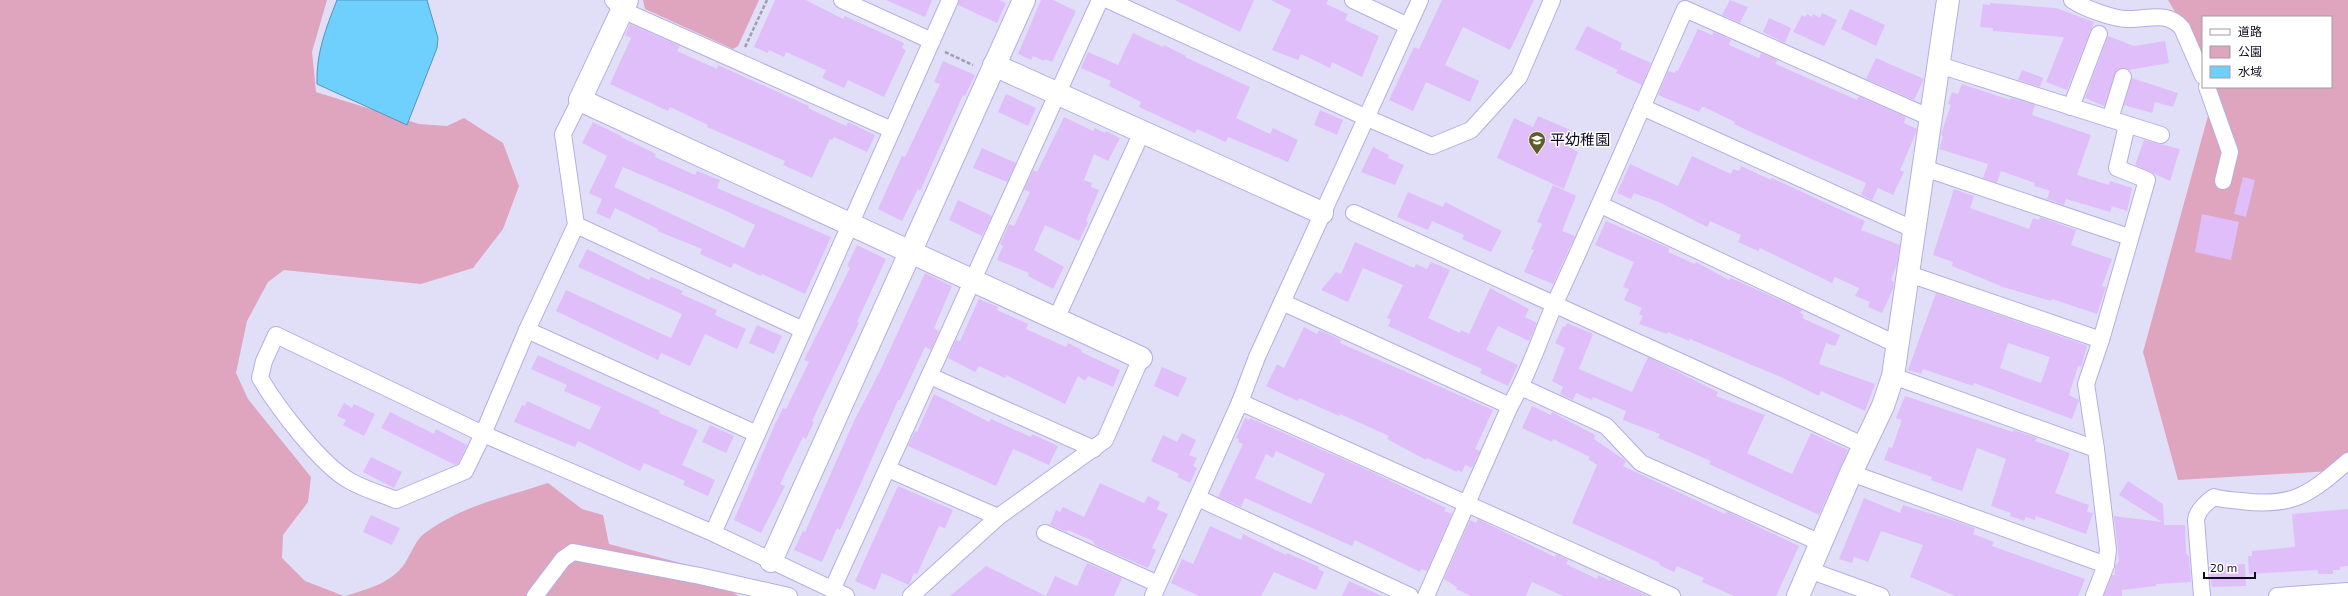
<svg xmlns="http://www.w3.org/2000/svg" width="2348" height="596" font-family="'Exo 2','Noto Sans JP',sans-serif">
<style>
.green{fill:#dfa4be}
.water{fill:#70d0fd;stroke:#5395ba}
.building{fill:#e0befa;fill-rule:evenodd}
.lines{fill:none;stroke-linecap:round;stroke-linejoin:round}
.street-casing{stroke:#b5ade7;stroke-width:18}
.secondary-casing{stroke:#b5ade7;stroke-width:24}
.path{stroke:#a09eb5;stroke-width:2.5;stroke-dasharray:4 2;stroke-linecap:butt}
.street{stroke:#fff;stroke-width:16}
.secondary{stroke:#fff;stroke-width:22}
.labels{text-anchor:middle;stroke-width:3;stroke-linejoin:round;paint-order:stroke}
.poi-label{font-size:15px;fill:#0f0b1f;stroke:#fff;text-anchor:start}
</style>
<rect width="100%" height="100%" fill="#e1dff7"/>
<g class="green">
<path d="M0,0h327l-15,52 4,40 103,32 28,2 17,-8 39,25 16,43 -16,43 -30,39 -52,16 -137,-14 -16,12 -21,39 -11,52 12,26 63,78 -3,25 -25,33 -1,23 23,23 39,15h-344z"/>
<path d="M643,0h116l-21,46 -5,3 -88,-40z"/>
<path d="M2168,0h180v470l-170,10 -35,-128 73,-265h115v-70h-128v42z"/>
<path d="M548,483l34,26 21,6 6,29 94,25 35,27h-393c22,-7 46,-12 60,-33 6,-9 11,-24 20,-30 40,-29 78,-35 123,-50z"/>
</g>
<path class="water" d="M337,0h90l11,38 -1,10 -30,77 -90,-41c-1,-31 9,-56 20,-84z"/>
<g class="building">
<path d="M775,0h31l37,19 2,-3 59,27 -2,5 4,2 -22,47 -36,-17 -4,8 -22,-10 4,-8 -40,-18 -2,5 -15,-7 -1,3 -14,-6z"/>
<path d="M886,0h46l-7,17z"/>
<path d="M959,0h40l7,3 -9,20 -39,-18z"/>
<path d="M1041,0h12l23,11 -24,51 -7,-3 -1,2 -11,-5 -2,4 -13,-6z"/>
<path d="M1175,0h79l-14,32z"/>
<path d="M1271,0h57l-2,4 22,10 -3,6 34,16 -17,41 -30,-15 -2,6 -29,-14 -3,6 -26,-10 19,-40z"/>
<path d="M1442,0h92l-24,50 -47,-23 -18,38 34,16 -9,21 -44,-20 -13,29 -24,-11 25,-53 5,2z"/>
<path d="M1730,0l18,7 -8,16 -18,-8z"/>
<path d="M1990,3l66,5 38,14 -27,68 -21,-8 18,-45 -71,-6v-3l-13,-1 3,-23 7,1z"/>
<path d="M1850,9l35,16 -9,21 -35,-17z"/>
<path d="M1822,13l15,7 -13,26 -31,-14 9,-17 3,2 2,-3 5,3 1,-3 7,4z"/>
<path d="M1769,18l22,10 -6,15 -22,-11z"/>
<path d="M630,24l50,22 -3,5 40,18 1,-4 91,41 -1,2 38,18 2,-4 27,13 -8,17 -33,-15 -2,3 -2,-1 -18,39 -29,-13 2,-4 -78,-34 1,-2 -38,-18 -2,4 -58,-27 21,-46 -6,-3z"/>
<path d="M1587,26l35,17 -2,6 31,14 -9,22 -26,-12 2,-3 -43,-21z"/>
<path d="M1698,29l14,6 2,-3 17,8 -2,5 30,13 2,-5 16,7 -1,4 81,36 2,-4 47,21 -2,6 13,6 -1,4 -16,37 4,2 -11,23 -15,-7 -6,12 -11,-5 5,-12 -111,-49 -21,-10 1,-2 -31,-15h-2l-3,5 -41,-17 10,-24 7,2 1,-3 2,1z"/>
<path d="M1133,33l30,14 1,-2 22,11 -1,1 65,30 -14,31 34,16 3,-6 25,12 -10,22 -60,-25 -2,5 -29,-13 -2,4 -56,-26 2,-5 -32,-16 2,-5 -30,-13 7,-16 30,13z"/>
<path d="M2108,36l26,10 31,-5 4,22 -40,7 -8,-2 -4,2 -13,36 -19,-8z"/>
<path d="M1876,58l48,21 -10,21 -48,-21z"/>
<path d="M943,61l32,14 -10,21 -2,-1 -43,96 -2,-2 -16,32 -24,-12 24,-53 3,1 35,-73 -6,-2z"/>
<path d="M2022,70l21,8 -3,9 -22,-7z"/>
<path d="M2132,78l46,15 -5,14 -18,-5 -3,11 -28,-8z"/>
<path d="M1962,84l48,16 1,-2 24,7 -3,10 59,20 -14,40 32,10 1,-4 22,7 -5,23 -15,-5 -2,6 -44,-13 -2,6 -17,-6 3,-8 -16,-5 1,-3 -34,-12 -4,12 -14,-5 5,-14 -49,-15 4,-12 -2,-3 10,-29 -3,-1 4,-12 6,2z"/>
<path d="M1006,94l30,14 -8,18 -30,-14z"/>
<path d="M1320,110l23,10 -6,15 -23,-10z"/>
<path d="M1538,116l35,15 -7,14 12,7 -14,37 -67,-31 17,-40 19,9z"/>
<path d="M1064,117l29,14 2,-3 10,5 1,-2 14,7 -12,23 -14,-7 -10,26 8,3 -1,4 8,3 -13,31 2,1 -9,19 -34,-16 -11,25 30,17 -11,22 -25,-13 1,-3 -32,-13 6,-14 -3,-2 9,-20 5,2 16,-34 -6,-2 9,-20 4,2z"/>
<path d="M593,122l28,14v1l35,17 -1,3 40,18 2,-4 23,9 -3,8 114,49 -26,57 -43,-20 -1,2 -27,-13 -3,5 -31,-14 2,-5 -45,-18 1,-2 -43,-21 -5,11 -14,-6 6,-14 -13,-6 18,-37 -25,-13zM623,167l101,43 31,15 -11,23 -130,-61z"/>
<path d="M2144,140l36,9 -10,32 -35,-16z"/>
<path d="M1373,147l16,8 -1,3 16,7 -9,20 -34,-13z"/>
<path d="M982,148l34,15 -9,19 -34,-14z"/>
<path d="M1692,156l39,18 2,-5 6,2 2,-5 30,14 1,-2 93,43 -4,9 39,15 -3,19 -6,16 3,2 -1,7 -11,24 -14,-6 2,-5 -15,-6 4,-8 -24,-11 -3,6 -72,-35 -2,3 -20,-9 3,-7 -31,-14 -3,6 -46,-24 -27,-10 -3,6 -14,-6 13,-29 48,22z"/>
<path d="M2243,177l12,3 -9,37 -12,-3z"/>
<path d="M1553,185l23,11 -14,35 13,5 -22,48 -29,-12 10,-22 -3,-1 11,-25 -5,-2z"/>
<path d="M1954,189l20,7 -4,12 59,21 4,-11 6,2 1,-3 36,13 -5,15 41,14 -10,27 4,1 -9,27 -45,-15 -1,2 -48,-14 -51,-21 1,-4 -20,-7z"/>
<path d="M1408,192l35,15 2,-5 57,29 -11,21 -29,-13 2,-4 -32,-14 -4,9 -31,-13z"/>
<path d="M958,200l34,16 -10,20 -33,-16z"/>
<path d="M2202,214l37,8 -8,38 -36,-8z"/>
<path d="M1606,221l63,27 -1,4 27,12 1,-2 33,18 2,-2 71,32 -2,3 4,2 -2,3 38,17 -5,11 -9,-3 -7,21 56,20 -10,27 -44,-20 -2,5 -36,-18 -93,-39 -1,2 -21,-9 -1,2 -28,-10 4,-8 -4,-2 3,-6 -18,-8 5,-11 -6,-2 11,-25 -39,-17z"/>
<path d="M1355,242l59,26 2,-4 11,5 4,-7 19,8 -22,48 32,15 1,-3 8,4 21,-46 39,21 -4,8 12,6 -8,18 -31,-15 -12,24 32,15 -10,21 -28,-13 2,-4 -94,-43 3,-6 -4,-2 16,-33 -40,-17 -15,34 -27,-12 15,-18 5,2z"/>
<path d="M857,245l29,14 -29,63 2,1 -47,98 2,1 -8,17 -3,-2 -23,47 5,2 -24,47 -27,-13 41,-96 8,-16 3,1 23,-47 -5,-2 46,-92 -3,-2z"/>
<path d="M587,249l62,31 2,-3 32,14 -2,3 36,16 -2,5 31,14 -9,20 -32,-15 -15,32 -29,-13 -3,7 -102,-49 10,-21 105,48 11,-24 -104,-47z"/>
<path d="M925,273l27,13 -18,42 5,3 -8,19 -6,-3 -25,53h-2l-58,130 -3,-2 -15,34 -28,-12 9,-19 2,1 49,-111 27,-52z"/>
<path d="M1936,293l149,52 2,1 -6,21 -3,-1 -9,29 10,5 -7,19 -98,-36 -1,3 -50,-17 -2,5 -13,-4zM2008,343l42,14 -9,26 -41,-15z"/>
<path d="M979,299l19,8 -1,3 31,14 -2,5 40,18 2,-4 14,7 -1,2 39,18 -7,17 -25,-11 -3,5 -7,-5 -13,28 -59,-29 -1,3 -26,-12 -4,6 -27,-14 8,-18 4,1z"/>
<path d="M1567,323l26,11 -14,35 53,23 16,-35 70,35 -2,4 49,19 -18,38 45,21 19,-41 37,17 -29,65 -110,-51 2,-3 -53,-23 2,-4 -37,-14 3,-9 -33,-14 -1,3 -16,-7 -3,7 -13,-6 3,-7 -11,-6 13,-33 -10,-5 8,-17 2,1z"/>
<path d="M757,325l25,11 -8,18 -25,-11z"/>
<path d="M1304,327l13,7 2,-4 22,10 -1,3 153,67 -18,39 5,2 -8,17 -7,-3 -3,7 -5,-2v2l-30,-14 -1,2 -39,-21 2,-3 -49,-22 -1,2 -40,-18 -1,3 -32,-15 11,-22 7,4z"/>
<path d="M538,355l122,56 -1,2 39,17 -16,35 33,15 -7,16 -25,-11 2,-4 -41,-18 -4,8 -62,-30 -3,6 -61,-25 8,-17 3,1 2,-5 63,29 11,-23 -37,-16 3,-6 -36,-16z"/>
<path d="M1162,367l25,11 -9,19 -24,-11z"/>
<path d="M934,394l55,28 2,-3 40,18 1,-3 26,12 -9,19 -36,-16 -17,37 -88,-40 7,-15 2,1z"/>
<path d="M1905,396l108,36 1,-2 23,8 -2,3 35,12 -15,40 34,12 -2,7 6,1 -7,21 -50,-18 -1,4 -9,-3 -2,4 -14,-5 1,-3 -20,-7 15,-47 -29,-11 -15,43 -31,-11 1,-3 -48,-17 5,-13 3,1 10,-28 -6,-2z"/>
<path d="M344,403l8,5 2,-4 21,10 -11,22 -21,-11 3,-5 -9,-4z"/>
<path d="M1532,406l19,9 1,-3 43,23 -1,4 32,22 -3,5 102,48 1,-3 73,35 -23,50h-42l-32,-14 2,-4 -27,-12 -3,6 -15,-7 1,-2 -88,-40 25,-58 -9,-6 2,-2 -37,-18 -1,3 -30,-14z"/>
<path d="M390,412l44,22 2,-5 31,16 -9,19 -3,1 -74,-37z"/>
<path d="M1245,418l4,2 1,-2 122,54 74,36 -2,3 8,3 -25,57 -6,-2 -1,3 -65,-32 -3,6 -107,-48 -4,9 -23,-10 25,-53 -5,-2 1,-3 -3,-1zM1276,451l49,23 -14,30 -56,-26 11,-24 7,4z"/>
<path d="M710,425l24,11 -8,17 -24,-11z"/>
<path d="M1182,433l14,7 -7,15 8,3 -4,8 4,2 -7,15 -13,-6 2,-3 -28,-13 12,-26 14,7z"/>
<path d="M371,457l31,15 -8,16 -31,-16z"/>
<path d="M2128,481l35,23 1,21h21l1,28 3,4 2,25 -35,2v2l-34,4v6h-18l8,-21h3v-9l4,-5 -5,-45 48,6 -43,-27z"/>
<path d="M1100,483l44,20 4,-7 12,6 -3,7 11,5 -16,34 4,2 -8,18 -53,-23 -2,-4 -25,-11 -1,2 -17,-7 6,-15 4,2 3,-5 21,10z"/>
<path d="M898,486l55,24 -8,18 -6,-2 -22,48 -3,-1 -5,12 -27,-12 -7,17 -20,-9z"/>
<path d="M1864,498l36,15 3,-8 55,17 17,6 -2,6 21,8 -2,4 93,33 -7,17h-123l-45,-19 13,-32 -42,-14 -13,31 -14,-5 -2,6 -13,-4z"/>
<path d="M2348,509v57l-8,1v3h-7v4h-15v-4l-69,4 -1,-18h4v-5l43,-4 -3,-33z"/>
<path d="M371,515l29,13 -8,17 -29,-13z"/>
<path d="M1478,519l77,38 1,-3 12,6 -2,4 31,15 1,-4 12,6 1,-2 37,17h-85l-31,-14 -6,14h-55l-15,-7 1,-2 -13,-8 26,-59 6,3z"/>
<path d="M1210,526l31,14 2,-6 43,21 1,-2 32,14 -1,2 6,3 -8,18 -42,-18 -13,24h-62l-28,-13 11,-24 11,5z"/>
<path d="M1087,563l35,15 -8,18h-164l36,-30 60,30 9,-20 22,10z"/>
<path d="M2245,564l1,22 -34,1 -3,-21z"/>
<path d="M1349,581l33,15h-40z"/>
</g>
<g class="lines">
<defs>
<g id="street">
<path d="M613,0l9,10 270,120"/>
<path d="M842,0l90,41"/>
<path d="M1108,0l257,117 67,29 39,-16 48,-53 33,-77"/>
<path d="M1353,0l55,26"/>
<path d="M2072,0c11,8 42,19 55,19 20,1 40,-9 55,9l21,48"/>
<path d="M1939,65l222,70"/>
<path d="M2207,87l23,65 -7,29"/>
<path d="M580,100l-17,34 13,91 -49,105 -44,104 -18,37 -69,29c-15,-6 -32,-11 -46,-19 -29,-16 -73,-74 -90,-103l4,-17 12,-26 207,99 230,99 133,63"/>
<path d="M1642,107l273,123"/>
<path d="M2071,107l28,-73"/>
<path d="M2110,119l13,-42"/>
<path d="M1924,168l205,69"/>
<path d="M1601,205l297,140"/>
<path d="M1354,213l511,233"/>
<path d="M576,225l227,105"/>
<path d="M1909,274l192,66"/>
<path d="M1282,302l228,104"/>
<path d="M1056,319l86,-187"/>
<path d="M527,330l230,104"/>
<path d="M930,376l164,73"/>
<path d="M1893,376l203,73"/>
<path d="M1521,387l85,39 35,37 180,80"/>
<path d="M1240,402l432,194"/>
<path d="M888,469l110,48"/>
<path d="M1851,473l255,92"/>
<path d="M1198,498l212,98"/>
<path d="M713,533l237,-533"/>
<path d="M1045,533l113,51"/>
<path d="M1809,570l72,26"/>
<path d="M832,590l268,-590"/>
<path d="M535,596l28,-37 10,-7 127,24 89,20"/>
<path d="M911,596l87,-79 107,-77 36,-82"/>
<path d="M1153,596l87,-194 17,-45 163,-357"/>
<path d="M1426,596l84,-190c19,-33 30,-68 45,-103 45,-97 87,-196 130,-294l246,109"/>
<path d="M2094,596l12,-31 2,-15 -12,-101 -10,-65 15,-44 46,-160 -30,-12 10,-43"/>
<path d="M2202,596l-6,-76c1,-9 11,-18 18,-23 9,3 18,3 27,4 52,7 69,-7 107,-40"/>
<path d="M2277,596l71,-5"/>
</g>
<g id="secondary">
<path d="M627,0l-47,100 561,258"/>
<path d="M994,65l328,148"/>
<path d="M771,561l253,-561"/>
<path d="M1798,596l53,-123 32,-67 10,-30 55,-376"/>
</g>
</defs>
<use href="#street" class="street-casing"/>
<use href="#secondary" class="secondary-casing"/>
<g class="path">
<path d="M745,47l22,-47"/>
<path d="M945,52l28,13"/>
</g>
<use href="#street" class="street"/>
<use href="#secondary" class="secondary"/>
</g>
<defs>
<symbol id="school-pin" viewBox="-11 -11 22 30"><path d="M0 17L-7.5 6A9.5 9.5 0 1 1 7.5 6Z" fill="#5c5d2a" stroke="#fff"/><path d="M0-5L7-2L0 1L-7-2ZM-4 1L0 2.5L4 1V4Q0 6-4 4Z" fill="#fff"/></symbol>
</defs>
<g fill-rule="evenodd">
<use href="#school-pin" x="1527" y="130" width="20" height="27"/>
</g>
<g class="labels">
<g class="poi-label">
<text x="1550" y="145">平幼稚園</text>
</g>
</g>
<rect x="2202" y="16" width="130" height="72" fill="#ffffff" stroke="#9f9da5"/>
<rect x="2210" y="29" width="20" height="6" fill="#ffffff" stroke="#9f9da5"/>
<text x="2238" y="36" font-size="12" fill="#0f0b1f">道路</text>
<rect x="2210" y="46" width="20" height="12" fill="#dfa4be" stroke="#9f9da5"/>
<text x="2238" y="56" font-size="12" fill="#0f0b1f">公園</text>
<rect x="2210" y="66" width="20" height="12" fill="#70d0fd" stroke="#9f9da5"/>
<text x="2238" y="76" font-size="12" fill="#0f0b1f">水域</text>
<path d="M2204 572v6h51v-6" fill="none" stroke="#0f0b1f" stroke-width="2"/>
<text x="2210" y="572" font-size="12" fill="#0f0b1f" stroke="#ffffff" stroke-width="3" paint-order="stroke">20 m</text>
</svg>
